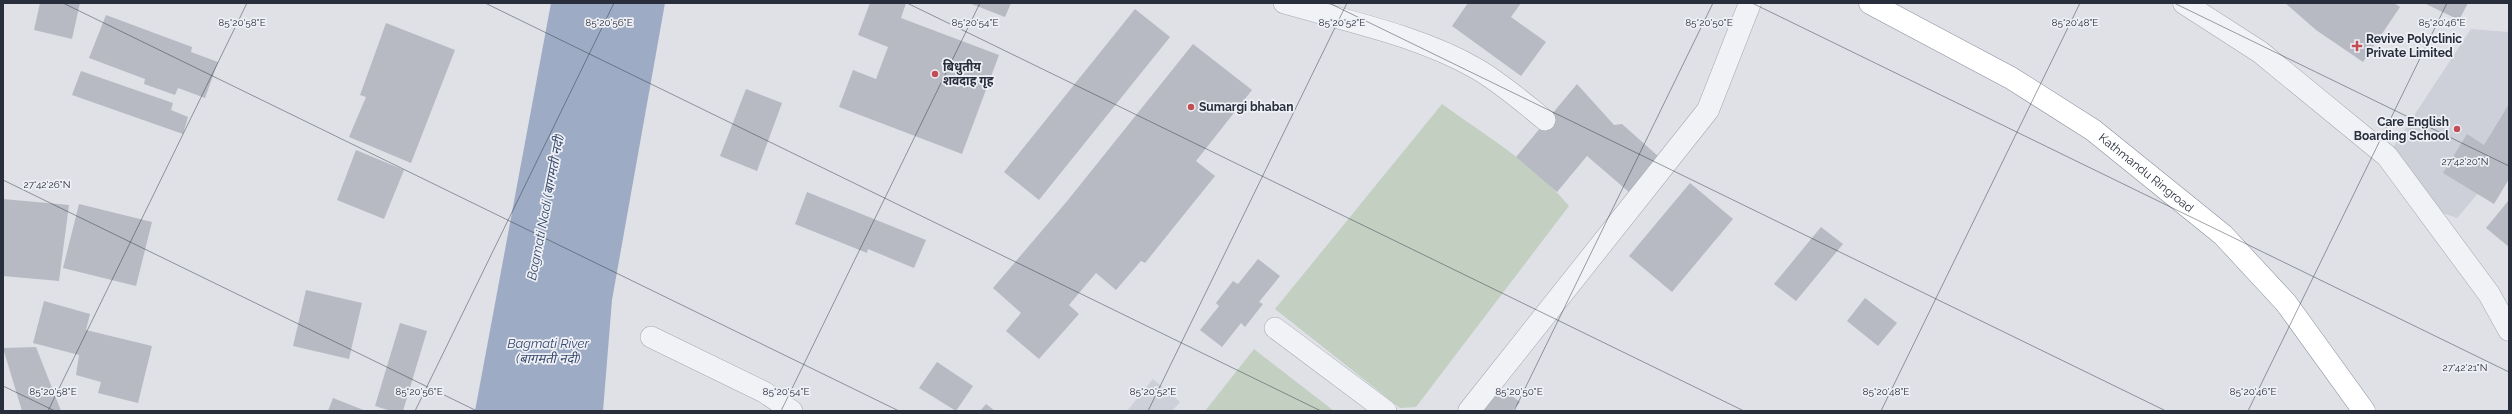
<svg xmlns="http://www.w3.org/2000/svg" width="2512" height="414" font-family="Raleway,'Noto Sans Devanagari',sans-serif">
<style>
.built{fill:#cdd0d8}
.green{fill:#c3d0c1}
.water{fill:#9dacc4}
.building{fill:#b7bac3}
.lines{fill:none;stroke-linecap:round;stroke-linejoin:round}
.service-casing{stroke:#a5a8b0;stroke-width:22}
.minor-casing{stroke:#a5a8b0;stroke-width:23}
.trunk-casing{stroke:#888e9c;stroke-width:23}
.service{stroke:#f1f2f6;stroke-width:21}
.minor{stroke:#f1f2f6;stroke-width:22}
.trunk{stroke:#fff;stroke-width:22}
.ticks{fill:none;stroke:#292e3c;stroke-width:1;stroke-opacity:0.45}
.poi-dot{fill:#c14e54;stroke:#eef0f5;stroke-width:1.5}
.labels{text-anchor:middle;stroke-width:3.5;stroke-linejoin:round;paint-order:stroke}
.poi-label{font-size:12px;font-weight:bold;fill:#292e3c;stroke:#eef0f5;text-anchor:start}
.street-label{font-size:12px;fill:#292e3c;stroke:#eef0f5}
.water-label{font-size:13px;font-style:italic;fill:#37496d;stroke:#eef0f5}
.ticks-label{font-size:10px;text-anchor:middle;fill:#292e3c;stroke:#eef0f5;stroke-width:3.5;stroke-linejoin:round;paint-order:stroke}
</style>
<rect width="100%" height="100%" fill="#dfe1e7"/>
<g class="built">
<path d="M2471,29l38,3v112l-17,33 -35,41 -14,-5 -26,-24 -29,-34z"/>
<path d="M1153,379l27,23 -8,9h-45z"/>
</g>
<g class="green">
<path d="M1442,104c43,31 93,61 127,102l-153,201 -16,1 -125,-99z"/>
<path d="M1254,349l80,62h-129z"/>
</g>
<path class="water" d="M551,3h114l-53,297 -9,111h-128z"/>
<g class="building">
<path d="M40,3h40l-8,36 -38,-9z"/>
<path d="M870,3h36l-5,15 98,37 -37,99 -123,-47 14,-37 23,9 12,-32 -30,-12z"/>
<path d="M969,3h42l-6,14z"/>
<path d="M1468,3h53l-10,14 35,25 -25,34 -69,-50z"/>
<path d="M2285,3h109l6,4 -37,55 -47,-32z"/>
<path d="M2424,3h44l-9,17z"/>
<path d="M1135,9l35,28 -131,163 -35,-28z"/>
<path d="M106,15l86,32 -1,5 27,10 -13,36 -27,-10 -3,7 -31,-11 1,-5 -56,-21z"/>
<path d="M386,23l69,27 -44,113 -62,-26 17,-40 -6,-2z"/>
<path d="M1193,44l59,46 -56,71 19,15 -70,87 -4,-2 -25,29 -20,-17 -27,32 10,9 -40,45 -33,-28 15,-18 -28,-25 75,-88z"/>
<path d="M81,71l92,32 -2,7 17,7 -5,17 -111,-39z"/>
<path d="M1577,84l37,41 8,-1 37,33 -29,36 -43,-37 -30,36 -41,-35z"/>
<path d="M746,89l36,14 -25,68 -37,-15z"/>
<path d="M2509,104v75l-15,25 -51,-31 24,-39 17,11z"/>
<path d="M356,150l48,20 -20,49 -47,-19z"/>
<path d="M1690,183l43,36 -61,73 -43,-36z"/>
<path d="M807,192l119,48 -12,28 -46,-19 -1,4 -72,-29z"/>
<path d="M3,199l66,6 -10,76 -56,-5z"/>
<path d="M2509,200v47l-23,-19z"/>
<path d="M79,204l73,18 -16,64 -73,-18z"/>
<path d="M1821,227l22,17 -47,57 -22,-17z"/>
<path d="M1258,259l22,17 -21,26 4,2 -18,23 -4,-4 -19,24 -22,-17 19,-24 -3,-3 17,-22 5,3z"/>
<path d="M306,290l56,13 -13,56 -56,-13z"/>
<path d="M1865,298l32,25 -19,23 -31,-25z"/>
<path d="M44,301l46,13 -4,16 66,16 -14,57 -40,-10 3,-11 -25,-7 3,-20 -46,-12z"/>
<path d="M400,323l27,8 -24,80h-12l-16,-5z"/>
<path d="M36,347l25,64h-39l-19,-63z"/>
<path d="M937,362l36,24 -17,25 -37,-23z"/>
<path d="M1501,388l19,14 -8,9h-29z"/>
<path d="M333,398l33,13h-38z"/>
<path d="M986,404l9,7h-15z"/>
</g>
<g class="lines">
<defs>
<g id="service">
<path d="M1284,3c63,18 136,33 193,66 24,14 46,33 68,51"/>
<path d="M1275,328l111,83"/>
<path d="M651,337l113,55 28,19"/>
</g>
<g id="minor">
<path d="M2184,3l76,49 127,104 102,138 20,36"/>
<path d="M1469,411l239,-301 42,-107"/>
</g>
<g id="trunk">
<path id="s1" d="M1870,3l141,75 82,52 130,105 63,68 78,108"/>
</g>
</defs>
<use href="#service" class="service-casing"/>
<use href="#minor" class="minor-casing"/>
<use href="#trunk" class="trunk-casing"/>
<use href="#service" class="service"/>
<use href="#minor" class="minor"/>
<use href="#trunk" class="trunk"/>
</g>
<path class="ticks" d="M63,3l836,408M485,3l836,408M907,3l837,408M1329,3l837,408M1752,3l757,369M2174,3l335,163M3,180l474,231M3,386l52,25M48,411l199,-408M415,411l199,-408M781,411l199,-408M1148,411l199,-408M1514,411l199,-408M1881,411l199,-408M2248,411l199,-408"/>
<g class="poi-dot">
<path d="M2355 40h4v4h4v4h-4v4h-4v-4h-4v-4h4z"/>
<circle cx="935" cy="74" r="4"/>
<circle cx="1191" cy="107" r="4"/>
<circle cx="2457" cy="129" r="4"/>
</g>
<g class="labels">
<g class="poi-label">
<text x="2366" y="43">Revive Polyclinic<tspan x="2366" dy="14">Private Limited</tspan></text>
<text x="943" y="71">बिधुतीय<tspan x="943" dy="14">शवदाह गृह</tspan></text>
<text x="1199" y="111">Sumargi bhaban</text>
<text x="2449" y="126" text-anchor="end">Care English<tspan x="2449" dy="14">Boarding School</tspan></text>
</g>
<g class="street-label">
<text dy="4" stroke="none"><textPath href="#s1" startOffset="325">Kathmandu Ringroad</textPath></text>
</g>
<g class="water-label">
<text transform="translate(545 207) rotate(-79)" y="5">Bagmati Nadi (बागमती नदी)</text>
<text x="548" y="348">Bagmati River<tspan x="548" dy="15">(बागमती नदी)</tspan></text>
</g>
</g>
<g class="ticks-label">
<text x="242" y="26">85°20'58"E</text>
<text x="609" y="26">85°20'56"E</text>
<text x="975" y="26">85°20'54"E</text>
<text x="1342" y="26">85°20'52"E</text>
<text x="1709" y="26">85°20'50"E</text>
<text x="2075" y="26">85°20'48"E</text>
<text x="2442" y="26">85°20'46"E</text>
<text x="2465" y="165">27°42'20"N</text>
<text x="47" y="188">27°42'26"N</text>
<text x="2465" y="371">27°42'21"N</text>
<text x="53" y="395">85°20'58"E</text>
<text x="419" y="395">85°20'56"E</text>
<text x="786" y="395">85°20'54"E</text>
<text x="1153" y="395">85°20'52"E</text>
<text x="1519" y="395">85°20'50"E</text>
<text x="1886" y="395">85°20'48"E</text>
<text x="2253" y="395">85°20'46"E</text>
</g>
<rect width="2512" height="414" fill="none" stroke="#292e3c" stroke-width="8"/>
</svg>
